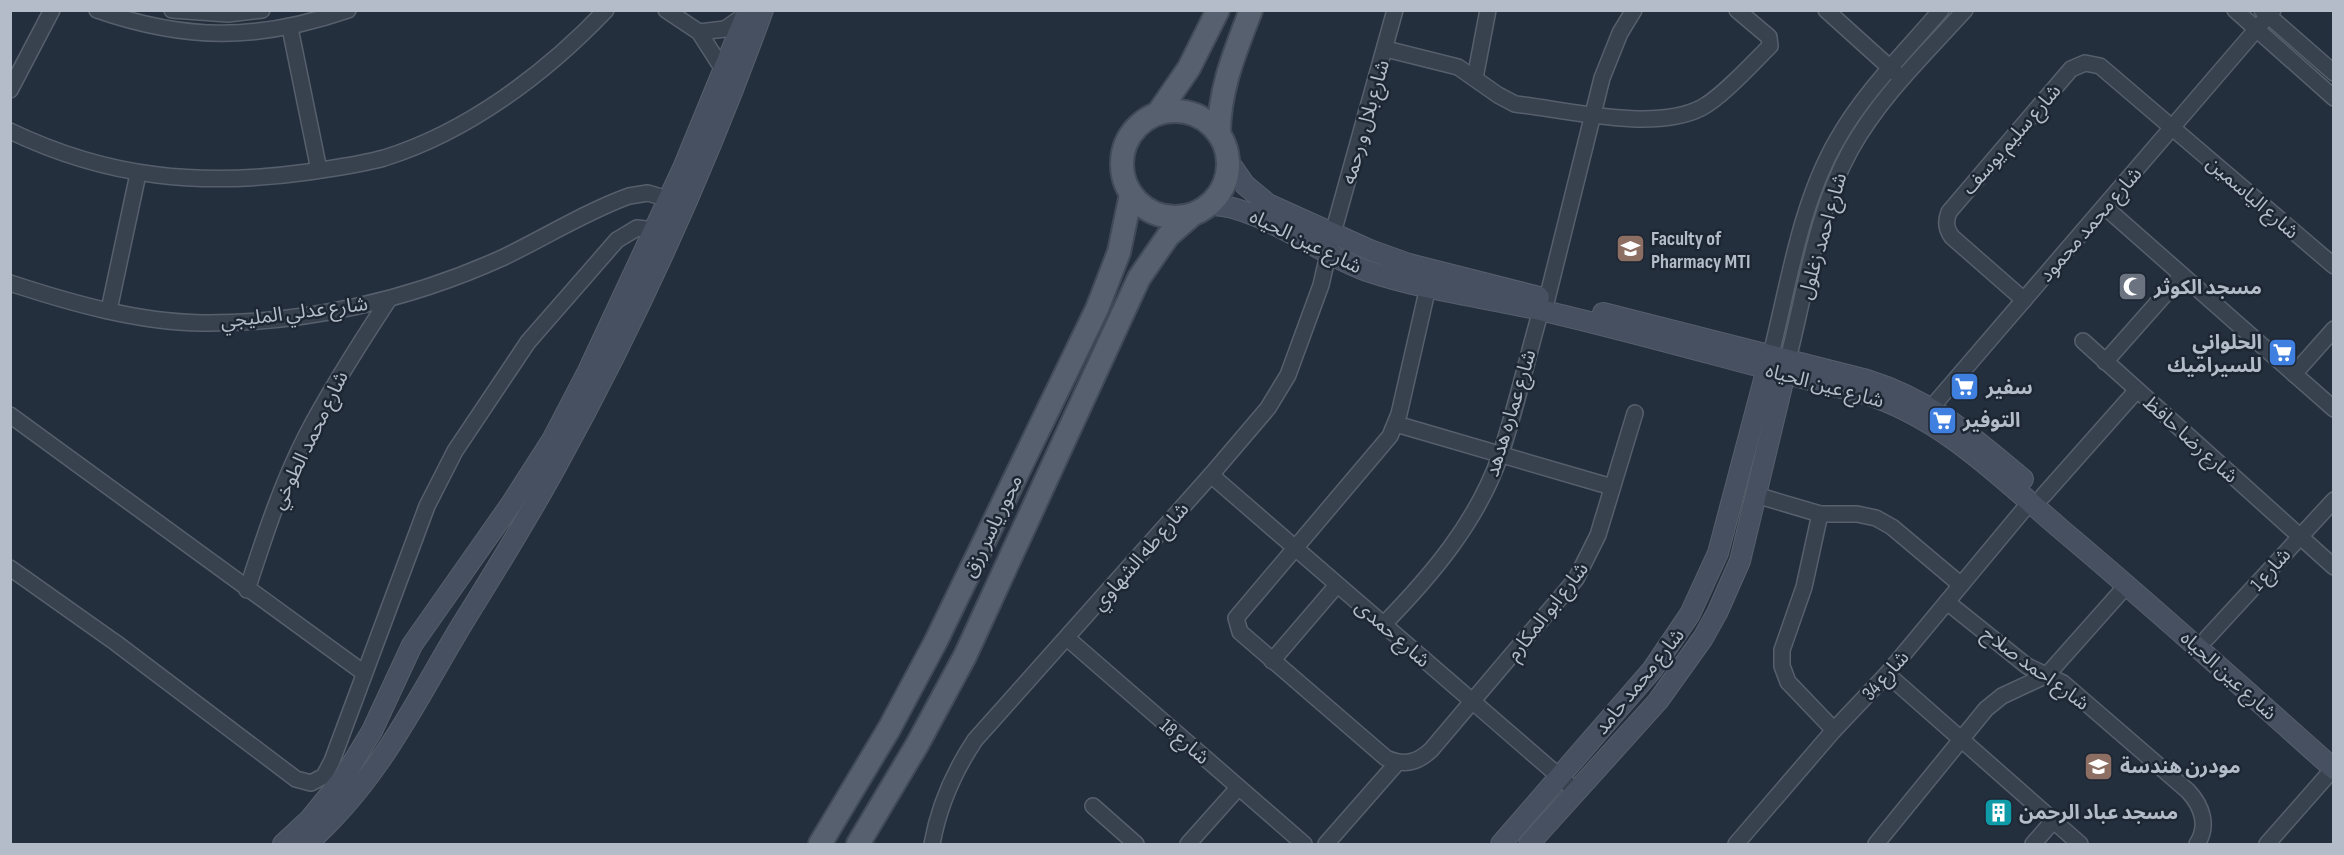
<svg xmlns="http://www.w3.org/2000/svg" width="2344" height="855" font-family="'Sofia Sans Condensed','Noto Sans Arabic',sans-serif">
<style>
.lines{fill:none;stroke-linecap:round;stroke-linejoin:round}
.street-casing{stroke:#565f6c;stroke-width:18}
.secondary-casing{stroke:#565f6c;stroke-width:22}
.primary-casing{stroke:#414a57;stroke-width:26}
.street{stroke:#38414e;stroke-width:15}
.secondary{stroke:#465061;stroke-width:20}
.primary{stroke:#56606e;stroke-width:22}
.labels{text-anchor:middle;stroke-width:5;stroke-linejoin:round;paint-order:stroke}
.street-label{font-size:20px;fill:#b4bcc9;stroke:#1d2633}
.poi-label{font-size:20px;font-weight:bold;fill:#b4bcc9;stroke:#1d2633;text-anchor:start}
</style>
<rect width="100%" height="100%" fill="#242f3e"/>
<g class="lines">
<defs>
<g id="street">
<path d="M97,10c89,31 161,31 251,0"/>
<path d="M172,10l56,4 34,-4"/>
<path d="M666,10l33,22 25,39"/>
<path d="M1826,10l72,65"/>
<path d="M2235,10l99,88"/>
<path d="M2262,10l72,63"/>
<path d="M290,28l29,142"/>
<path d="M699,32l26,-3 20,-14"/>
<path d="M1386,49l72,18 40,28 17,9c53,6 139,28 186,4 20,-10 52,-45 69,-62l-1,-9 -32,-27"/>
<path d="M1475,78l13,-68"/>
<path d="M10,90l42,-80"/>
<path d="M10,131c98,47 191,56 298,41 25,-4 51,-7 76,-14 84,-26 162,-85 222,-148"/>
<path d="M2105,207l229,202"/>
<path d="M10,283c61,20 127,39 192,40 102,1 207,-23 300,-65 42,-20 83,-46 127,-62l19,-3 20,6"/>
<path d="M1428,287l-29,127 -9,22 -154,182 4,14 146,126c18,8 31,5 45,-8l145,-171 22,-44 37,-122"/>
<path d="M1547,299l55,-221 18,-45 14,-23"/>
<path d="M2024,300l-72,-63c-6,-8 -7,-15 -3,-25l122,-143 14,-6 15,3 234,200"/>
<path d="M109,310l29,-136"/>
<path d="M2083,341l251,226"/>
<path d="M1771,354c18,-71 29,-150 66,-214 27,-48 68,-88 104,-130"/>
<path d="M1788,359c18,-70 28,-147 63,-210 29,-52 74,-95 114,-139"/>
<path d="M2105,362l77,-87"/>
<path d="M2294,374l40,-45"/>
<path d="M10,415l354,258"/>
<path d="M1925,415l348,-405"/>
<path d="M1396,424l216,63"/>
<path d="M1211,475l365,316"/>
<path d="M1756,495l64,19h37l19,4 16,9 69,58"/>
<path d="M2043,496l94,-106"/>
<path d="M1820,514l-16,73 -22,63v16l6,16 46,48"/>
<path d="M10,568l106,75 180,136 15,4 13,-7 8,-15 95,-255 28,-55 73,-109 89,-102 20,-12 18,2"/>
<path d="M247,590c17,-52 34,-105 59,-154 25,-48 54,-93 83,-137"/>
<path d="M1947,602l80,64 36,17 125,108c14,15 21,35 9,53"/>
<path d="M1383,625c48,-49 94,-103 117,-169 16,-47 27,-98 41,-146"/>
<path d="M1067,638l237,206"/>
<path d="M2207,638l127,-138"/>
<path d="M1272,661l65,-76"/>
<path d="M1887,674l193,170"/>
<path d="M1093,806l43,38"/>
<path d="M932,844c7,-39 21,-71 43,-104l236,-265 57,-67 20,-33 33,-90 12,-52 62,-223"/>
<path d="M1188,844l50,-56"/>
<path d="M1326,844l71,-81"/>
<path d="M1736,844l98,-114 53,-56 143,-172"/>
<path d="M1876,844l110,-135 16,-13 45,-21 80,-90"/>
<path d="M2033,844l20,-23"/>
<path d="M2267,844l66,-75"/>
</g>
<g id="secondary">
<path d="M1229,162l16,23 23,19 102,46 39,14 130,33"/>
<path d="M1209,205c45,-2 111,50 158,66 56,19 116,26 173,39 108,25 215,57 322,83 80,24 139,85 201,138 92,77 181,158 271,238"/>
<path d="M1603,313l264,67c65,20 105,57 156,99"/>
<path d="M283,844l27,-25 34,-42 28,-46 40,-86 99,-141 41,-64 36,-69 95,-203 65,-158"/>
<path d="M307,844c72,-64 106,-138 154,-218 33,-53 66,-106 96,-161 80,-145 149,-298 206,-455"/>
<path d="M1501,844l151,-174 38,-56 28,-61 52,-196"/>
<path d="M1529,844l129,-143 45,-63 14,-25 23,-52 48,-200"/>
</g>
<g id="primary">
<circle cx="1175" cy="164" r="53"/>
<path d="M1158,113l31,-45 29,-58"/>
<path d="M1219,134c0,-45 16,-82 32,-124"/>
<path d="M820,844l69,-115 47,-88 161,-332 22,-57 12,-58"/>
<path d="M858,844l59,-99 48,-89 174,-378 29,-42 24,-21"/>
</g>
</defs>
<use href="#street" class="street-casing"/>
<use href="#secondary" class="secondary-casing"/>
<use href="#primary" class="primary-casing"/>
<use href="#street" class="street"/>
<use href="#secondary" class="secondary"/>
<use href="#primary" class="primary"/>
</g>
<defs>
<symbol id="university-square" viewBox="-11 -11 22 22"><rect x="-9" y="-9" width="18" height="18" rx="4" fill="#8d6e63" stroke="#1d2633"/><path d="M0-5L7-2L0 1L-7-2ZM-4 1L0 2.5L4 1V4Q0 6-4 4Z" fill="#fff"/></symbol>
<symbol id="mosque-square" viewBox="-11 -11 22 22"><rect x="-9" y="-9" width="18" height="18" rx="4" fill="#6b7280" stroke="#1d2633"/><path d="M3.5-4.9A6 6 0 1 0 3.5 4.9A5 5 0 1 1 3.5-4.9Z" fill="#fff"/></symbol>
<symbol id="supermarket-square" viewBox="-11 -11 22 22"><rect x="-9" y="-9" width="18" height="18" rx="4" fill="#3f7fe0" stroke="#1d2633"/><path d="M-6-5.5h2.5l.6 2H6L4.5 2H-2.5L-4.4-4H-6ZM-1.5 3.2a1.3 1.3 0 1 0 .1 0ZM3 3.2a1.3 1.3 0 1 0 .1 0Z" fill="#fff"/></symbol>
<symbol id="building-square" viewBox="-11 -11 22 22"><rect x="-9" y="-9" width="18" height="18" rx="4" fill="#0f9aa8" stroke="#1d2633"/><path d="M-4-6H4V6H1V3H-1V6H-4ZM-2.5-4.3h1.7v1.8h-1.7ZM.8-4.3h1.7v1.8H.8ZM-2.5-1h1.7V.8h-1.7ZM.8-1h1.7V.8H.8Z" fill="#fff"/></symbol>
</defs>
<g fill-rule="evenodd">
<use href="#university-square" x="1614" y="232" width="33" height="33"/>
<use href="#mosque-square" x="2116" y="270" width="33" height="33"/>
<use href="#supermarket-square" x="2266" y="336" width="33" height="33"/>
<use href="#supermarket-square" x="1948" y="370" width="33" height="33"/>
<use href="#supermarket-square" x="1926" y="404" width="33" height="33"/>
<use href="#university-square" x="2082" y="750" width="33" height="33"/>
<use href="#building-square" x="1982" y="796" width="33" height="33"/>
</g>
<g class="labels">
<g class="street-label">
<text transform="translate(1365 122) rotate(-74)" y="7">شارع بلال و رحمه</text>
<text transform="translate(2011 139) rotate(-49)" y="7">شارع سليم يوسف</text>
<text transform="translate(2253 197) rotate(41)" y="7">شارع الياسمين</text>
<text transform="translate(2090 224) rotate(-49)" y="7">شارع محمد محمود</text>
<text transform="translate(1822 236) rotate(-74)" y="7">شارع احمد زغلول</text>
<text transform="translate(1306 241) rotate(26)" y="7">شارع عين الحياه</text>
<text transform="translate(294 312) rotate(-7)" y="7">شارع عدلي المليجي</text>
<text transform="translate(1825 385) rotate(15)" y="7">شارع عين الحياه</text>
<text transform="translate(1510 413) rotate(-73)" y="7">شارع عماره هدهد</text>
<text transform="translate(2191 439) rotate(42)" y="7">شارع رضا حافظ</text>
<text transform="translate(309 440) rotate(-64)" y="7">شارع محمد الطوخي</text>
<text transform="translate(992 526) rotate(-64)" y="7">محور ياسر رزق</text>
<text transform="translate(1140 556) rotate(-49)" y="7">شارع طه الشهاوي</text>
<text transform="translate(2270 569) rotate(-48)" y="7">شارع 1</text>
<text transform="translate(1547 611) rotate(-52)" y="7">شارع ابو المكارم</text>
<text transform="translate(1393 633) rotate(41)" y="7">شارع حمدى</text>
<text transform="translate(2036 668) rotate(36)" y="7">شارع احمد صلاح</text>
<text transform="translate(1885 675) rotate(-48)" y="7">شارع 34</text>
<text transform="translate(2229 675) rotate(42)" y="7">شارع عين الحياه</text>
<text transform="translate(1639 681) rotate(-51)" y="7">شارع محمد حامد</text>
<text transform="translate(1185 741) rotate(41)" y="7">شارع 18</text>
</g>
<g class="poi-label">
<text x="1651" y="245">Faculty of<tspan x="1651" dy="23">Pharmacy MTI</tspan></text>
<text x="2154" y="294">مسجد الكوثر</text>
<text x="2262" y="349" text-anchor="end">الحلواني<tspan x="2262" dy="23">للسيراميك</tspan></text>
<text x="1986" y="394">سفير</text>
<text x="1963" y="427">التوفير</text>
<text x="2120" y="773">مودرن هندسة</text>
<text x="2019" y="819">مسجد عباد الرحمن</text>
</g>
</g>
<rect width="2344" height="855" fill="none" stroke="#b4bcc9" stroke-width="24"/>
</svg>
